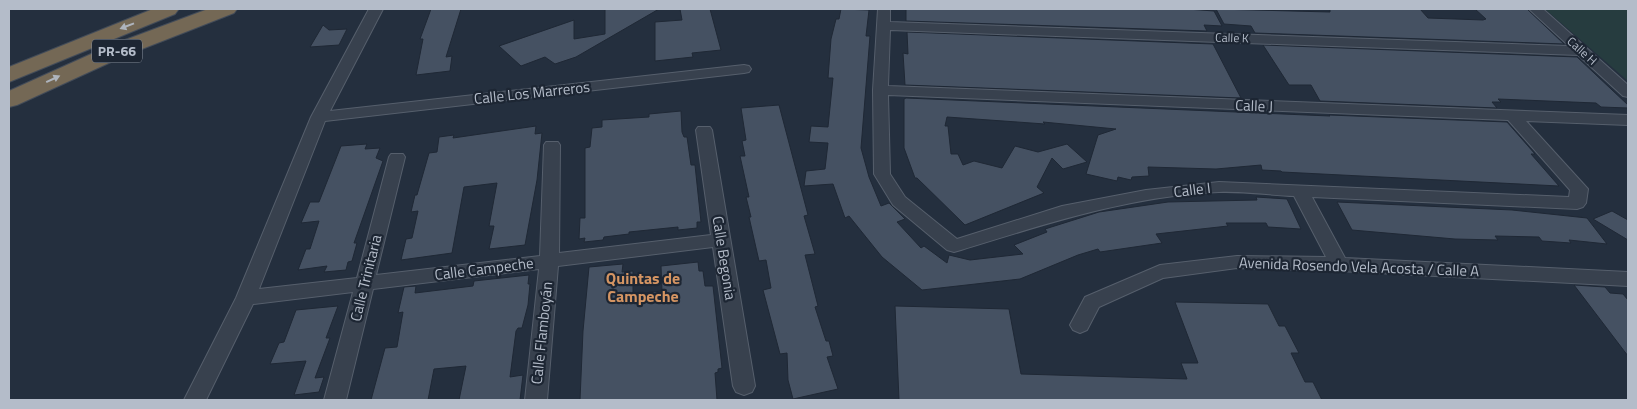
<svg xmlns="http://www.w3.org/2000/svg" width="1637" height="409" font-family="'Titillium Web',sans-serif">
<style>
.green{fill:#263c3f}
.building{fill:#455162;stroke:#1f2835}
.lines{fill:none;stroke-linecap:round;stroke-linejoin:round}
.minor-casing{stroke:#565f6c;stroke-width:2}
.motorway-casing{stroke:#434c59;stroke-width:2}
.minor{fill:#38414e;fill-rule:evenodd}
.motorway{fill:#746855;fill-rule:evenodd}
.oneway{fill:#aeb4bd}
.labels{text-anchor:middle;stroke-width:4.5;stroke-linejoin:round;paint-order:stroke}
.far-street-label{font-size:12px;fill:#b4bcc9;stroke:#1d2633}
.shield{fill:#1d2633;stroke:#878f9c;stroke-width:1}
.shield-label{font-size:14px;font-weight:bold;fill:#b4bcc9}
.street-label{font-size:15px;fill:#b4bcc9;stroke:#1d2633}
.neighbourhood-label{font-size:16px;font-weight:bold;fill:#d59563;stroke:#1d2633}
</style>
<rect width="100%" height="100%" fill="#242f3e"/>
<path class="green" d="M1545,9h83v72z"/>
<g class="building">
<path d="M431,9h30l-15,48 6,-1 -2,15 -34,4 7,-36h-3z"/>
<path d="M605,9h54l-83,48 -21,7 -10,-7 -24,9 -22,-20 75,-26v19l31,-5z"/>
<path d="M680,9h30l11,41 -29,3 1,4 -38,4v-39l27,-2z"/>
<path d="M841,9l28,1 -3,26h4l-9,112 8,29 12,29 8,-3 16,16 -8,3 24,26 3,-2 23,17 2,-8 21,5 53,-6 -9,-9 33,-13 -2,-3 54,-17 69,-10 89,-2 -1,-3 31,2 14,30 -33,-2 -2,-4h-40l2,3 -72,8 6,9 -62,9 -2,-3 -20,6 -58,24 -98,11 -40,-33 -33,-41 -4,2 -12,-34 -29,2 2,-15 19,-2 3,-26 -19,-1 2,-16 17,1 5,-49h-5l3,-39 5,-20h3z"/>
<path d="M906,9h281l27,2 8,15 -18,-1 3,6 -301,-10z"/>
<path d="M1216,9l114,3v-3h90l8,9 55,2 3,-1 -11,-10h52l37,35 -309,-11 -4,-7 -27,-2z"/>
<path d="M323,25l6,5 18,-1 -8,16 -29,2z"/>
<path d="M907,32l306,12 28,54 -336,-13 -2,-32 5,1z"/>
<path d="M1263,45l314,12 51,48v3l-27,-1 -5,-4 -98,-4 3,3h-9l5,6 -177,-7 -9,-16h-22z"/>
<path d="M906,98l424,18 -1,-1 178,7 28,32h-4l28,32 -277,-14 -1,-1 -19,-1 -1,-5 -45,4 -68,-2 1,9 -17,1 -1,3 -13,-3 -1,4 -31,-7 12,-39 18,-6 -73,-7 2,2 -98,-7 -2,9h3l3,28h7l5,11 11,-4 28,7 13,-22 23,6 29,-8 20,18 -24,7 -11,-11 -15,29 7,6 -79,32 -48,-47h-2l-11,-30v-49z"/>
<path d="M779,105l29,110 -4,1 11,38 -10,1 13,51 -3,1 11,34h3l4,15 -6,1 11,32 -45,10 -5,-19 -1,-27 -7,1 -17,-64 8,-2 -5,-28 -7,1 -10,-44h2l-5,-20h3l-9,-41h5l-3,-15 4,-1 -5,-32z"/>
<path d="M681,111l1,21 2,5h3l4,28h4l6,57h-4v6l-19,2v-3l-49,5v2l-25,3 -1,3 -19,2 1,-4 -6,1 1,-21h5v-70l5,-1 2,-19 10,-1v-7l47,-3v-3z"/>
<path d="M536,126l-1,8 7,-1 -5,47 -12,65 -36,4 5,-23h-5l8,-43 -33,4 -12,66 -51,7 5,-21 6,-1 6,-27 -7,1 4,-17h2l12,-42 8,-1 2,-15 15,-2 -1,3z"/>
<path d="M367,144l-2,5 15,-1 -4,10 7,3 -29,82h3l-5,18 -4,1 -2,8 -22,2 3,-6 -29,4 8,-21h4l9,-28 -18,2 9,-21h9l22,-56z"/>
<path d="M1337,202l175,8 75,8 20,26 -38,-4 2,3 -29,-2 -3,-4 -44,-1 3,4 -43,-1 -103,-9z"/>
<path d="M1612,211l16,9v20l-35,-21z"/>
<path d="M698,262l1,9h4l2,15h8l9,82 -4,1v3l-3,1 2,27h-137l3,-69 6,-64 34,-3 -1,8 11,-1v23l29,-3 -1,-25z"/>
<path d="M529,275l-1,9h2l-2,21 -6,23h-4l-2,3 -6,46 13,-2 -3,25h-61l7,-34 -32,3 -6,31h-57l14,-52 12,-1 6,-35 -5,1 6,-26 12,-1 -1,7 58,-7 1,-5z"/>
<path d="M1574,285l31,2 5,6 13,1 5,6v56z"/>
<path d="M1175,302l93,2 11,22h6l14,27h-8l14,29h8l9,18h-423l-4,-94 114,3 12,65 166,5 -6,-16h17z"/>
<path d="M338,306l-12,32h4l-15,40 9,-1 -5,15 -25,3 12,-34 -36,3 9,-21 5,-1 12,-32z"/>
</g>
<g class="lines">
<defs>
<g id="minor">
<path d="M369,9h14l-53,102 414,-46 5,1 2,3 -2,3 -5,1 -419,48 -66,168 98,-11 32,-121 2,-3h12l2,3 -29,118 164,-19 4,-111 2,-3h12l2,3 -1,108 152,-18 -15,-105 2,-3h12l2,3 43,256 -3,6 -8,3 -8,-3 -3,-6 -20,-139 -155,19 -11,134h-22l14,-131 -166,20 -27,111h-22l29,-108 -100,12 -47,96h-22l52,-102 75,-181z"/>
<path d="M878,9h12v13l679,24 -40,-37h14l85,76v12l-5,-1 -45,-41 -688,-25 -2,56 740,29v10l-102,-4 62,68 -2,14 -3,4 -6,2 -265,-12 33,61 283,14v14l-289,-15 -102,-3 -74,10 -64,29 -12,23 -7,3 -7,-3 -3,-5 15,-28 75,-32 77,-9 89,1 -32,-61c-25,-1 -50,-5 -75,-4 -89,4 -174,32 -258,58l-7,2 -7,-2 -54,-45 -19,-31 -1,-84zM888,95l620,25 62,70 -1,7 -350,-15 -73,8 -84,16 -105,33 -52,-42 -15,-23z"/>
</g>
<g id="motorway">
<path d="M153,9l25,1 -3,4 -166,68v-15z"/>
<path d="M208,9h29l-3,4 -110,43 -107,49 -8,2v-16l100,-45z"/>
</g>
</defs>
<use href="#minor" class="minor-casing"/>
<use href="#motorway" class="motorway-casing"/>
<use href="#minor" class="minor"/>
<use href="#motorway" class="motorway"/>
</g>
<defs><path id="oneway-solid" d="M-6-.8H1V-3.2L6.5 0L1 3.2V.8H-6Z" transform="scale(1.25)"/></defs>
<g class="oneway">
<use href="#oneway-solid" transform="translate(127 26) rotate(159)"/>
<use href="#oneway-solid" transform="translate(53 79) rotate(-25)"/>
</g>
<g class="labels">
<g class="far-street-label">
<text transform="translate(1232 38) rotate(2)" y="4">Calle K</text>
<text transform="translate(1582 51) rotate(42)" y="4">Calle H</text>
</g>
<rect class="shield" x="92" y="39.5" width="50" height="23" rx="4"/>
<g class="shield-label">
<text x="117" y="56">PR-66</text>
</g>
<g class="street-label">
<text transform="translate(532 93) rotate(-6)" y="5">Calle Los Marreros</text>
<text transform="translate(1254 106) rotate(2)" y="5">Calle J</text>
<text transform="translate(1192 190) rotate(-7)" y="5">Calle I</text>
<text transform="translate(724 258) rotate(81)" y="5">Calle Begonia</text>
<text transform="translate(1359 267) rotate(2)" y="5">Avenida Rosendo Vela Acosta / Calle A</text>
<text transform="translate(484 269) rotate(-7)" y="5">Calle Campeche</text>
<text transform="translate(366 278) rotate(-76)" y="5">Calle Trinitaria</text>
<text transform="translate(542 333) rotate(-84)" y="5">Calle Flamboyán</text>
</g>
<g class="neighbourhood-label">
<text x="643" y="284">Quintas de<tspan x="643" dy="18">Campeche</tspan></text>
</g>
</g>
<rect width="1637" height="409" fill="none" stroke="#b4bcc9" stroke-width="20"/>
</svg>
